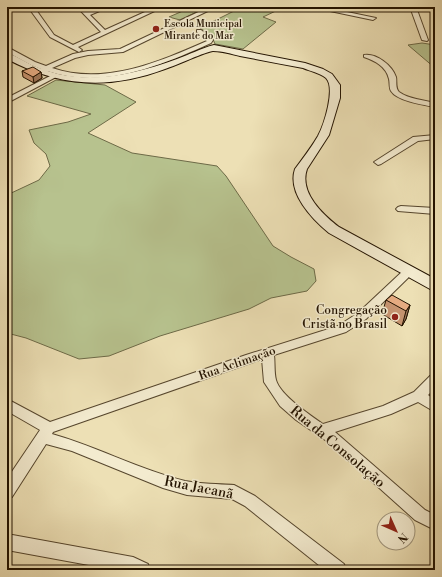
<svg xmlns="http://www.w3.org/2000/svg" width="442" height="577" font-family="'Libre Bodoni',serif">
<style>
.green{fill:#b7c28e;stroke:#6d6a47}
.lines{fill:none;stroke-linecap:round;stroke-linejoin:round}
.street-casing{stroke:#56462d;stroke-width:2}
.secondary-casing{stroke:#231300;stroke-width:2}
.street{fill:#f3ebcf;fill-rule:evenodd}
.secondary{fill:#f3ebcf;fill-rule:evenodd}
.wall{fill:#c5936f;stroke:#231300}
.shaded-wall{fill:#a0785a;stroke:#231300}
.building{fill:#e5ab81;stroke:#231300}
.poi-dot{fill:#8f2418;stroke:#f3ebcf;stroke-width:1.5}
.labels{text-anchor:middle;stroke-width:3;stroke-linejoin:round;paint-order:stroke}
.far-poi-label{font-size:10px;fill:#231300;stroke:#f3ebcf;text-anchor:start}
.poi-label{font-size:12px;fill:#231300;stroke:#f3ebcf;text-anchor:end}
.street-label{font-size:12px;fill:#231300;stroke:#f3ebcf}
.near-street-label{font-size:14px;fill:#231300;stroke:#f3ebcf}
</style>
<rect width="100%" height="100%" fill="#ede0b5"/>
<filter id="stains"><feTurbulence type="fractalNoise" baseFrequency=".005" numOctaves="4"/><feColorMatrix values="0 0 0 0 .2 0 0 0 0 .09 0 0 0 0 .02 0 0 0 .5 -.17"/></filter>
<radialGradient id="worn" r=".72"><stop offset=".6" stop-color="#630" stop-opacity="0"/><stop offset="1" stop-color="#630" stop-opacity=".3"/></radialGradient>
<g class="green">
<path d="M192,7h15l-27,13 -11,-3z"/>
<path d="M242,7h30l8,2 -17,8 13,5 -33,27 -28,-5 -3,-7 -12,-9z"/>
<path d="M422,43l13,2v23l-27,-23z"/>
<path d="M56,80l49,5 31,17 -48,31 44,20 85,13 9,10 47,70 18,11 23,12 2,12 -9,10 -36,7 -22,11 -89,27 -51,20 -30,3 -53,-21 -19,-5v-138l32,-15 11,-14 -4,-12 -12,-11 -5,-13 39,-8 23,-8 -64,-18z"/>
</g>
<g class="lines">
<defs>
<g id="street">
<path d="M28,7h6l20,28 19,10 28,-13 -24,-25h6l5,5 13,-5h8l-19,8 15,15 51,-23h7l-85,40 4,3 -3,2 -29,-15z"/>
<path d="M209,7h7l-93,45 -35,3 -13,3 -23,10c52,18 107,-6 155,-27l-10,-9v-2h4l12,10 -2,3c-51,23 -108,47 -164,28l-5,2 -3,-2 2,-2 -10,-4 -24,-13v-5l28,15 11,4 27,-12 15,-3 32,-2z"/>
<path d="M311,7h12l53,11 -3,2z"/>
<path d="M410,7h6l12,33 -1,1 -5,-1z"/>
<path d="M364,55c12,-2 28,10 32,22 1,4 -1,11 3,15 9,7 25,8 36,11v4c-11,-2 -38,-6 -44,-16 -2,-3 -1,-8 -2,-12 -3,-13 -14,-18 -25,-22z"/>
<path d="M54,74l2,1v2l-49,26v-5z"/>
<path d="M435,135v4l-17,2 -37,23 -3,1 -4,-3 39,-25z"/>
<path d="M401,206l34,2v6l-37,-3 -2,-2 2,-2z"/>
<path d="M409,268l4,1 1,2 -1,2 -47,46 -20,13 -72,23c1,8 0,17 2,25 4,15 34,35 47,44l60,-18 31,-14 16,-16 5,-1v13l-7,7 7,5v12l-17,-10 -27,12 -56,18 90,78 10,5v15l-20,-10 -87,-78 -32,-22 -16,-14 -16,-24 -2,-23 -209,73 -1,2c46,13 88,36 133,47 16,3 33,3 49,4l21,11 89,68 2,6h-21l-80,-64 -13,-7 -45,-4 -24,-7 -91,-37 -26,-7 -34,53 -5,2v-20l33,-49 -33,-19v-12l43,23 196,-67 92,-29 20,-13 47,-44z"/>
<path d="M7,534l126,23 15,7 2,6h-34l-109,-20z"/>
</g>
<path id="secondary" d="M214,45l91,18 18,6 9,5 8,11v13l-11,37 -22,34c-8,23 15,45 32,58l96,52v11l-5,-1 -101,-56c-17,-14 -42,-40 -34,-64 8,-11 16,-21 23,-33 6,-11 18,-48 8,-58 -6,-5 -16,-7 -23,-10 -21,-4 -42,-8 -63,-12 -8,-2 -18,-5 -27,-5 -6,0 -38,15 -48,18 -56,21 -105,18 -158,-10v-6c10,3 18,9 27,13 8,3 16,6 24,8 40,9 81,-1 119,-15 12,-4 24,-11 37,-14z"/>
</defs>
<use href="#street" class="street-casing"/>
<use href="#secondary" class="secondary-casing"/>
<use href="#street" class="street"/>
<use href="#secondary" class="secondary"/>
</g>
<g class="wall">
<path d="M22,71l19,1 1,6 -8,5 -11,-6z"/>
<path d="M386,300l24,5 -4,14 -4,7 -20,-12z"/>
</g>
<g class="shaded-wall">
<path d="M41,72l1,6 -8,5 -1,-6z"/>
<path d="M410,305l-4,14 -4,7 4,-15z"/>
</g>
<g class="building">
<path d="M33,67l8,5 -8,5 -11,-6z"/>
<path d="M392,295l18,10 -4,6 -20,-11z"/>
</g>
<g class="poi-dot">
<circle cx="156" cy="29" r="4"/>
<circle cx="395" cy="317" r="4"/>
</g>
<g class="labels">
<g class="far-poi-label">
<text x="164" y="27">Escola Municipal<tspan x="164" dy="12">Mirante do Mar</tspan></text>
</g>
<g class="poi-label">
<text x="387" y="314">Congregação<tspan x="387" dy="14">Cristã no Brasil</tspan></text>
</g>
<g class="street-label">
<text transform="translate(237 363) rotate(-19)" y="4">Rua Aclimação</text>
</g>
<g class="near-street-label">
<text transform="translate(338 446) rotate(40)" y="5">Rua da Consolação</text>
<text transform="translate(199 487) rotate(11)" y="5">Rua Jacanã</text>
</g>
</g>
<rect width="442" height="577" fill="none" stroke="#ede0b5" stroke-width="24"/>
<rect x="8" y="8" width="426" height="561" fill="none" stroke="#231300" stroke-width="2"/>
<rect x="12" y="12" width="418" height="553" fill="none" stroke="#231300"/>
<g transform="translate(396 531) rotate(135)"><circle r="19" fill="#f3ebcf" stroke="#a0957c"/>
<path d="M0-3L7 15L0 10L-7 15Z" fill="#8f2418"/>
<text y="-6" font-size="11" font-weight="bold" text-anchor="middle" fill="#231300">N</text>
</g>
<rect width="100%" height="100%" filter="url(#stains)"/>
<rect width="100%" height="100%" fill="url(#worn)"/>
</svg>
